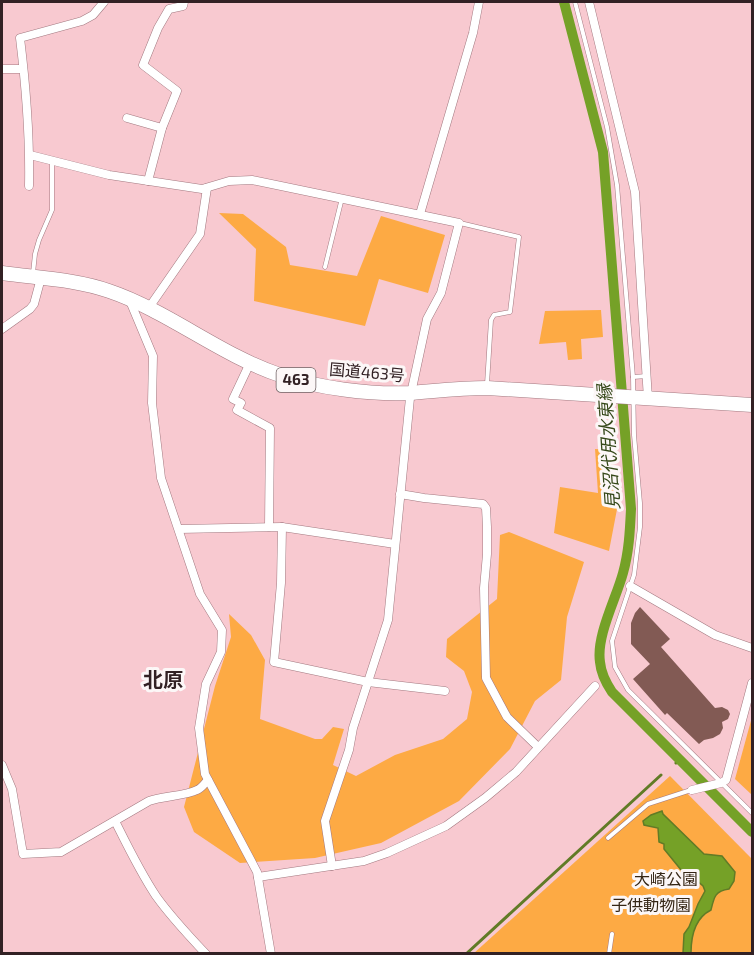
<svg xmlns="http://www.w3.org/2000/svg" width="754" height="955" font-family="'Exo 2','Noto Sans JP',sans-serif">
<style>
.green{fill:#fdaa44}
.water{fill:#75a127;stroke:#617b26;stroke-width:1.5}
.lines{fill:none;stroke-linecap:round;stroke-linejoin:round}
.stream{stroke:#617b26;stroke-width:3}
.canal{stroke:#75a127;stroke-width:10}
.building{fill:#825a54}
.service-casing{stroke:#a37980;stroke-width:5}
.minor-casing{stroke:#a37980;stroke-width:9}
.trunk-casing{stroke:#a37980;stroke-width:15}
.service{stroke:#fff;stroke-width:4}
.minor{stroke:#fff;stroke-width:8}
.trunk{stroke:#fff;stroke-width:14}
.labels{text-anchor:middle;stroke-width:6;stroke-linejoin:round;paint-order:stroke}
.shield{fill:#fcf7f7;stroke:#6f6163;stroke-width:1.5}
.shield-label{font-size:15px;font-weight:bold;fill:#322124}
.street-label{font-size:16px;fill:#322124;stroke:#fcf7f7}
.park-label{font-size:16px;fill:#352615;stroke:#fcf7f7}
.water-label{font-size:18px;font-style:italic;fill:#354819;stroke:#fcf7f7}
.quarter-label{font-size:20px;font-weight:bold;fill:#322124;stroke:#fcf7f7}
</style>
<rect width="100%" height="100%" fill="#f8c9d0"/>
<g class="green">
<path d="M219,213l24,1 43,33 4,18 67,11 24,-60 64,19 -17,58 -49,-14 -14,47 -111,-25 2,-52z"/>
<path d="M601,310l2,27 -22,2 1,20 -14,1 -2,-18 -27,2 6,-33z"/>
<path d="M595,449l15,1 8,54 -9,47 -55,-18 6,-46 38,6z"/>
<path d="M509,532l75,30 -17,55 -6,63 -26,21 -25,48 -51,52 -78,42 -66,15 -75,5 -46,-31 -10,-25 31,-121 16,-49 -2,-23 22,21 14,25 -5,59 55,20h7l11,-12 11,2 -11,36 23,11 39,-21 48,-16 24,-20 5,-27 -8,-21 -18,-14 1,-18 50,-40 3,-64z"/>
<path d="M752,717v78l-17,-16z"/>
<path d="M670,776l82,83v94l-279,1z"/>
</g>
<path class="water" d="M662,811l1,3 41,40 18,2 13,16 -1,9 -5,8c-14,2 -15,8 -18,21 -16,8 -20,27 -20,43h-8l1,-19 5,-7 9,-23 7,-13 -2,-5 -15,-13 -6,-2 -18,-22v-5l-5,-2 -1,-14 -14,-3 -1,-4 8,-6z"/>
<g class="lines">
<g class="stream">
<path d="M676,763l4,-3"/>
<path d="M466,954l195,-179"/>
</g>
<path class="canal" d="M564,2l39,150 28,357c-1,21 -2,43 -8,64 -7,26 -27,63 -23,89 1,12 6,21 12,30l140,140"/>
</g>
<path class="building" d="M640,607l30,32 -9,8 54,61 7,-1 6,3 2,4 -2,5 -6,3 1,6 -3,6 -7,4 -9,2 -5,4 -32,-31 -2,2 -32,-36 17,-15 -19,-20v-21l4,-10z"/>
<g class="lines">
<defs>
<g id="service">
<path d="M575,2l32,125 10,58 16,192 1,58 6,68v24l-6,48 -22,66 3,26 13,23 124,123"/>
<path d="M460,223l59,14 -9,75 -16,3 -3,5 -4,64"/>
<path d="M325,267l17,-69"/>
<path d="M33,273l2,-19 4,-14 13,-30v-49"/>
<path d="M633,377l14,-1"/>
<path d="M608,838l40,-34 43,-14"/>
<path d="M609,954l3,-20"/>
</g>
<g id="minor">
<path d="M589,2l46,190 13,207"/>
<path d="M2,69h21"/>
<path d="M127,118l35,10"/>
<path d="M30,155l79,20 93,14 27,-8 23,-1 207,43 -18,70 -14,26 -17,79 -22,222 -35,108 -4,22 -24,71 7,45"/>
<path d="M148,181l14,-53 15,-37 -34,-26 15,-37 11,-19 14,-3 1,-4"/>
<path d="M29,186c1,-49 -3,-99 -9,-148l62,-17 11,-6 11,-13"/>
<path d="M420,214l53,-181 6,-31"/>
<path d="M130,301l23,55 -1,47 9,75 39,116 22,36 -1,22 -15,32 -7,44 6,46 52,98 14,82"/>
<path d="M148,309l52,-75 7,-46"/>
<path d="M2,329l28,-20 4,-5 7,-26"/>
<path d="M250,363l-17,36 8,4 -4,7 33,18 -1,99"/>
<path d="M400,494l24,4 59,6 3,4 1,19v27l-3,34 2,90 21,39 31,30"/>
<path d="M282,527l-1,56 -7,79 94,20 77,9"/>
<path d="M179,529l103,-2 113,17"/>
<path d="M630,586l85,49 37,13"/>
<path d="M2,765l10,24 11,65 38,-2 88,-51c14,-5 36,-5 48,-11 5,-2 7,-6 11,-10"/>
<path d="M692,790l29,-7 5,-3 26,-97"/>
<path d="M115,821c13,26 25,51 41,75 15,21 32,39 50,58"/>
<path d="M258,877l106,-16 23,-8 59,-27 39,-28 31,-26 79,-86"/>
</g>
<path id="trunk" d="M2,273c35,5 73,6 107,18 59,20 111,64 171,84 37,13 91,20 130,18 26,-2 51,-5 77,-5l265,17"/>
</defs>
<use href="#service" class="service-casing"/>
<use href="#minor" class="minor-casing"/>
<use href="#trunk" class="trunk-casing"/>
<use href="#service" class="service"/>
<use href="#minor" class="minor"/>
<use href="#trunk" class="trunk"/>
</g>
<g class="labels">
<rect class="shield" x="276.5" y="368" width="39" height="24" rx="4.5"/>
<g class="shield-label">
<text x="296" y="385">463</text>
</g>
<g class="street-label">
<text transform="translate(367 372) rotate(5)" y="6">国道463号</text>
</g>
<g class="park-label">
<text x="666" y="885">大崎公園</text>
<text x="651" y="911">子供動物園</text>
</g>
<g class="water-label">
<text transform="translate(609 447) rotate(-94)" y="6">見沼代用水東縁</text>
</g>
<g class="quarter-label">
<text x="163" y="687">北原</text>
</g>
</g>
<rect width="754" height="955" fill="none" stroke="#322124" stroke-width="6"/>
</svg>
